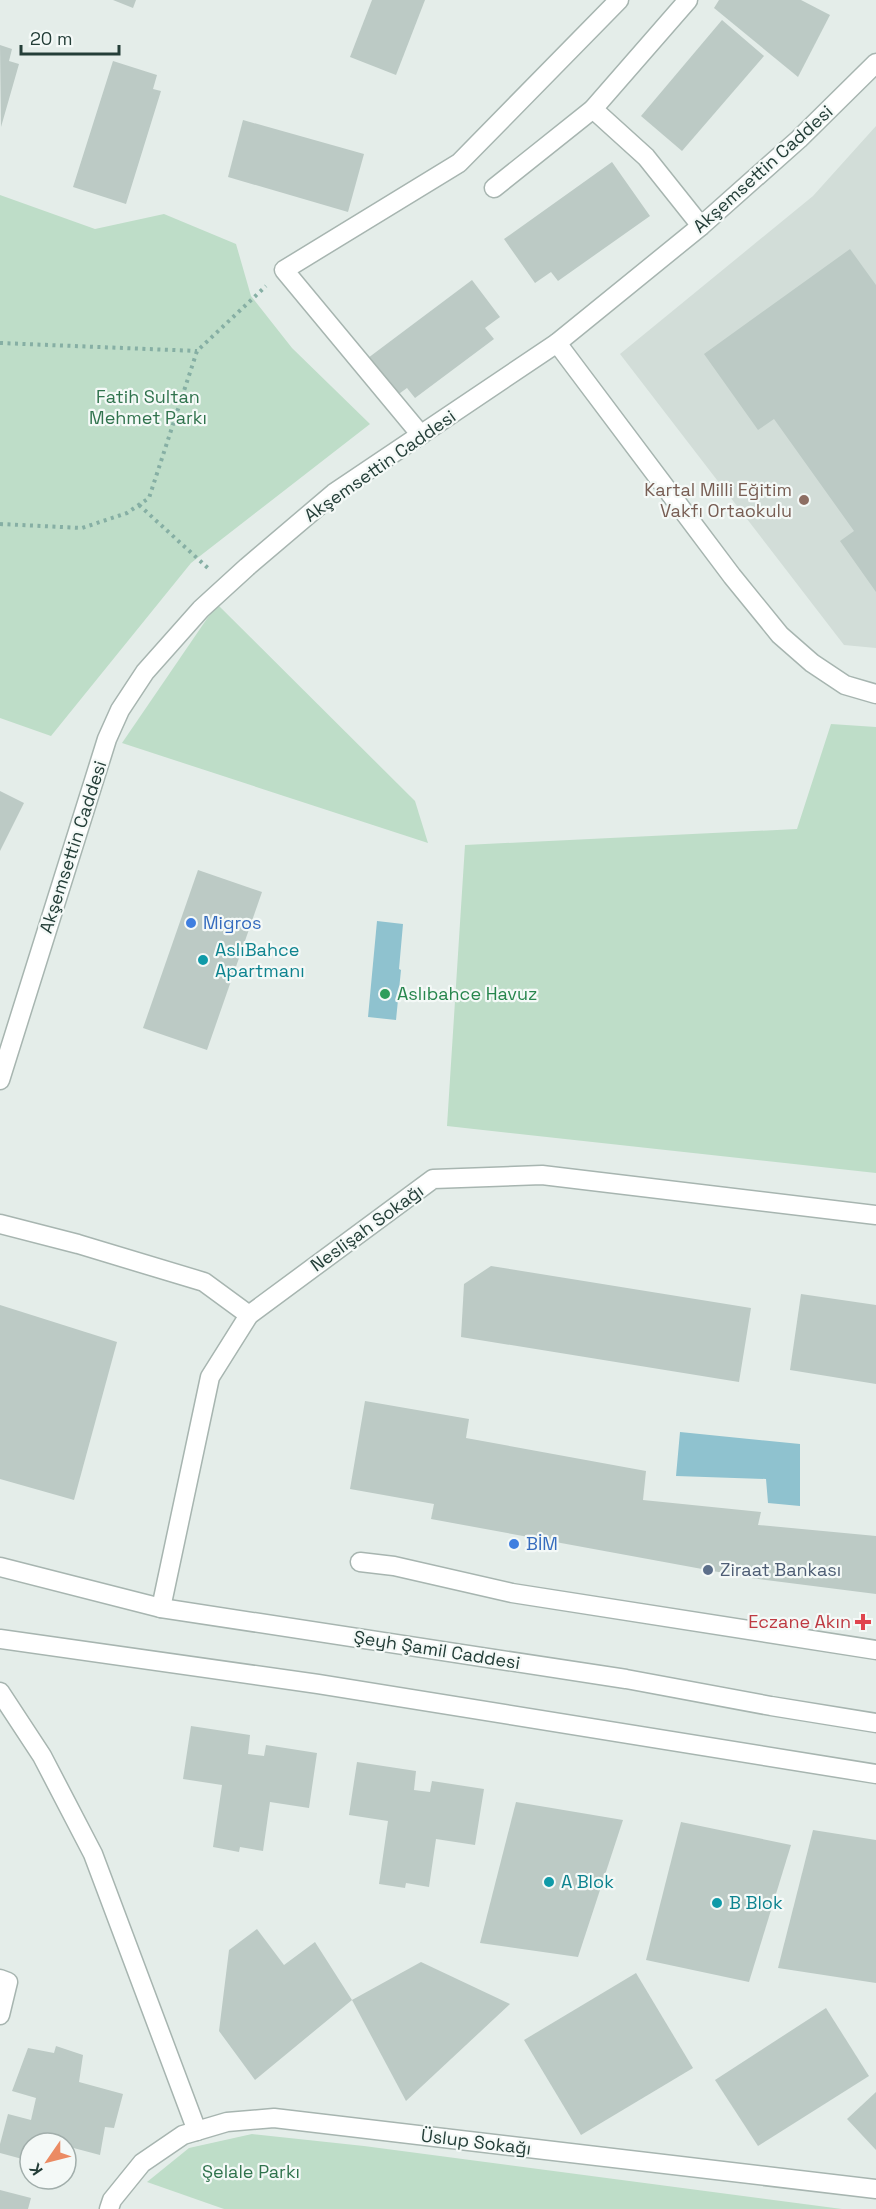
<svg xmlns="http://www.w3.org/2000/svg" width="876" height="2209" font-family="'Space Grotesk',sans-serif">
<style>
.built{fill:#d2ddd8}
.green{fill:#beddc8}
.water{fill:#8fc2cf}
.building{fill:#bccac5}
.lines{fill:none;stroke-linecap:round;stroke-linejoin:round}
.minor-casing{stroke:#a7b5b0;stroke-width:21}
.path{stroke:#86afa4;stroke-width:4;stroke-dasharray:3 4.5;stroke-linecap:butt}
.minor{stroke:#fff;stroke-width:18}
.education-dot{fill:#8d6e63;stroke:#f4f9f7;stroke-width:2}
.shop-dot{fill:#3f7fe0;stroke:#f4f9f7;stroke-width:2}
.culture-dot{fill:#0f9aa8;stroke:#f4f9f7;stroke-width:2}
.leisure-dot{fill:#2e9e5b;stroke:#f4f9f7;stroke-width:2}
.service-dot{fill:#5c6f8a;stroke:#f4f9f7;stroke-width:2}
.health-dot{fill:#e0444e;stroke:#f4f9f7;stroke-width:2}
.labels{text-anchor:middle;stroke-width:4.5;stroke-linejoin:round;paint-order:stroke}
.street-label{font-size:18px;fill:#243e38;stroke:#f4f9f7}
.park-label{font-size:18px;fill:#30734d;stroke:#f4f9f7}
.education-label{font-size:18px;fill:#785e54;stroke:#f4f9f7;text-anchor:end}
.shop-label{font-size:18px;fill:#366cbe;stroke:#f4f9f7;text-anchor:start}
.culture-label{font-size:18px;fill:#0d838f;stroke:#f4f9f7;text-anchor:start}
.leisure-label{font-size:18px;fill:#27864d;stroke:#f4f9f7;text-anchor:start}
.service-label{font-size:18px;fill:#4e5e75;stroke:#f4f9f7;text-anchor:start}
.health-label{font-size:18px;fill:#be3a42;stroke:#f4f9f7;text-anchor:end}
</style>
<rect width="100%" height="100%" fill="#e4ede9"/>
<path class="built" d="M876,126v522l-32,-3 -224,-291 193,-158z"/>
<g class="green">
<path d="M0,195l95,34 69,-15 72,30 15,52 41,52 78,76 -179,139 -140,173 -51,-18z"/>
<path d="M217,604l198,197 13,42 -306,-100z"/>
<path d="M831,724l45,3v446l-429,-47 18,-281 332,-16z"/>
<path d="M252,2134l112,12 478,63h-618l-77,-27 42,-34z"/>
</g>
<g class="water">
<path d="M377,921l26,3 -4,45 2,1 -5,50 -28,-3z"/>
<path d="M680,1432l120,12v62l-32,-3 -2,-24 -90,-3z"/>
</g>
<g class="building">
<path d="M113,0h23l-3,8z"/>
<path d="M372,0h53l-29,75 -46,-18z"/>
<path d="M719,0h82l29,15 -32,62 -84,-69z"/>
<path d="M722,20l42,36 -82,95 -41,-35z"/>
<path d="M0,45l12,4 -3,12 10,3 -18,63z"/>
<path d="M113,61l44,14 -4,14 8,2 -35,113 -53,-17z"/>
<path d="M243,120l121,34 -16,58 -120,-35z"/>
<path d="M612,162l38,54 -92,65 -7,-9 -16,11 -31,-44z"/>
<path d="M850,249l26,36v307l-36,-51 14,-10 -80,-112 -16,11 -54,-76z"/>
<path d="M472,280l28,37 -15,11 9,11 -79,59 -8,-10 -11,8 -28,-38z"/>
<path d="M0,791l24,12 -24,48z"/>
<path d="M198,870l64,22 -55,158 -64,-22z"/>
<path d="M491,1266l260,42 -12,74 -278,-45 3,-53z"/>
<path d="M801,1294l75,11v79l-86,-14z"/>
<path d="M0,1305l117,37 -43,158 -74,-21z"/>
<path d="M365,1401l104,18 -3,19 180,33 -3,29 118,12 -3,13 118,11v58l-125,-16 -320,-59 3,-15 -84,-15z"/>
<path d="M191,1726l59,9 -2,19 16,2 2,-11 51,8 -8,55 -39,-6 -7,49 -23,-4 -1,5 -26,-5 9,-62 -39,-6z"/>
<path d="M357,1762l59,9 -2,19 16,2 2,-11 52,8 -9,56 -39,-6 -7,48 -23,-4 -1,5 -26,-4 9,-63 -39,-6z"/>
<path d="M516,1802l107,18 -45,137 -98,-14z"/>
<path d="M681,1822l110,23 -42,137 -103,-22z"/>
<path d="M813,1830l63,10v143l-98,-15z"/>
<path d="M257,1929l27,36 31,-23 37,58 -97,80 -36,-49 10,-81z"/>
<path d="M421,1962l89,42 -104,97 -54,-101z"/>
<path d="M636,1973l57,95 -112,67 -57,-95z"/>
<path d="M826,2008l43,68 -111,70 -43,-66z"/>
<path d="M56,2046l27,9 -4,27 44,12 -9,34 -9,-1 -5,28 -34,-9v-3h-36v30l-7,-2 3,-11 -26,-7v-9l8,-30 23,6 5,-22 -24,-7 16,-43 26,5z"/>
<path d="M876,2092v58l-29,-31z"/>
<path d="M0,2190l31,8 -3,11h-28z"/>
</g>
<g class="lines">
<defs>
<g id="minor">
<path d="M593,109l53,48 55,69"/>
<path d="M494,188l99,-79 95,-109"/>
<path d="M557,343l175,233 48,59 32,28 33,22 31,9"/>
<path d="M421,435l-137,-165 175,-107 160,-163"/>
<path d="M0,1080l107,-341 13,-29 25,-38 56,-63 46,-42 87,-74 223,-150 144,-117 98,-87 77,-76"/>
<path d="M0,1224l78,20 126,38 45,33"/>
<path d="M360,1562l34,4 118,27 364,57"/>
<path d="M0,1567l161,41 465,71 145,27 105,17"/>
<path d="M161,1608l49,-231 39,-62 184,-136 109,-4 334,40"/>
<path d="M0,1639l318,45 558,90"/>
<path d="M0,1692l42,64 51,98 104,277"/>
<path d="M0,1979l8,3 -8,33"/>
<path d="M109,2209l3,-9 30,-37 41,-28 44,-13 47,-4 602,71"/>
</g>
</defs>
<use href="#minor" class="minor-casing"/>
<g class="path">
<path d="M0,343l197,8"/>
<path d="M139,505l70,64"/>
<path d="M0,524l82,4 45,-15 22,-15 48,-147 69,-65"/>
</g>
<use href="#minor" class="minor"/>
</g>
<circle class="education-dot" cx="804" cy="500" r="6"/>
<g class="shop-dot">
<circle cx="191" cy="923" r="6"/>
<circle cx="514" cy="1544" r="6"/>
</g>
<g class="culture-dot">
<circle cx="203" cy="960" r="6"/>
<circle cx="549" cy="1882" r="6"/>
<circle cx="717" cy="1903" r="6"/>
</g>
<circle class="leisure-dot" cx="385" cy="994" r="6"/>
<circle class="service-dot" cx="708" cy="1570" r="6"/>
<path class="health-dot" d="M860 1613h6v6h6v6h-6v6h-6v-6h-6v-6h6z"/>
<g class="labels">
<g class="street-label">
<text transform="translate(763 169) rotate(-42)" y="6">Akşemsettin Caddesi</text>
<text transform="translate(380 466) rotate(-35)" y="6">Akşemsettin Caddesi</text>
<text transform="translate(73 847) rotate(-72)" y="6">Akşemsettin Caddesi</text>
<text transform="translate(367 1228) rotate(-36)" y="6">Neslişah Sokağı</text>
<text transform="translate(437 1650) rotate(9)" y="6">Şeyh Şamil Caddesi</text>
<text transform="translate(476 2142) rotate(7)" y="6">Üslup Sokağı</text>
</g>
<g class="park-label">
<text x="148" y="403">Fatih Sultan<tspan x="148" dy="21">Mehmet Parkı</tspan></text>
<text x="251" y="2178">Şelale Parkı</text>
</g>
<g class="education-label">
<text x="792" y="496">Kartal Milli Eğitim<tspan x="792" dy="21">Vakfı Ortaokulu</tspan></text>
</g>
<g class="shop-label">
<text x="203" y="929">Migros</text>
<text x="526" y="1550">BİM</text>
</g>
<g class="culture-label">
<text x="215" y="956">AslıBahce<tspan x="215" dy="21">Apartmanı</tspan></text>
<text x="561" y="1888">A Blok</text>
<text x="729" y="1909">B Blok</text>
</g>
<g class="leisure-label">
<text x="397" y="1000">Aslıbahce Havuz</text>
</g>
<g class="service-label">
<text x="720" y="1576">Ziraat Bankası</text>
</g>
<g class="health-label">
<text x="851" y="1628">Eczane Akın</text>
</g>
</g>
<g transform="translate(48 2161) rotate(235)"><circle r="28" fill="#f4f9f7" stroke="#a1aeab" stroke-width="1.5"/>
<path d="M0-4.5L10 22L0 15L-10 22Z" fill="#eb8b63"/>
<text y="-9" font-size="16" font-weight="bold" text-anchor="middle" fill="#243e38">K</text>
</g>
<path d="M21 45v9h98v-9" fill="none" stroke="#243e38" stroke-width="3"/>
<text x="30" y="45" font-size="18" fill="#243e38" stroke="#f4f9f7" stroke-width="4.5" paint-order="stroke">20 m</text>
</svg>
